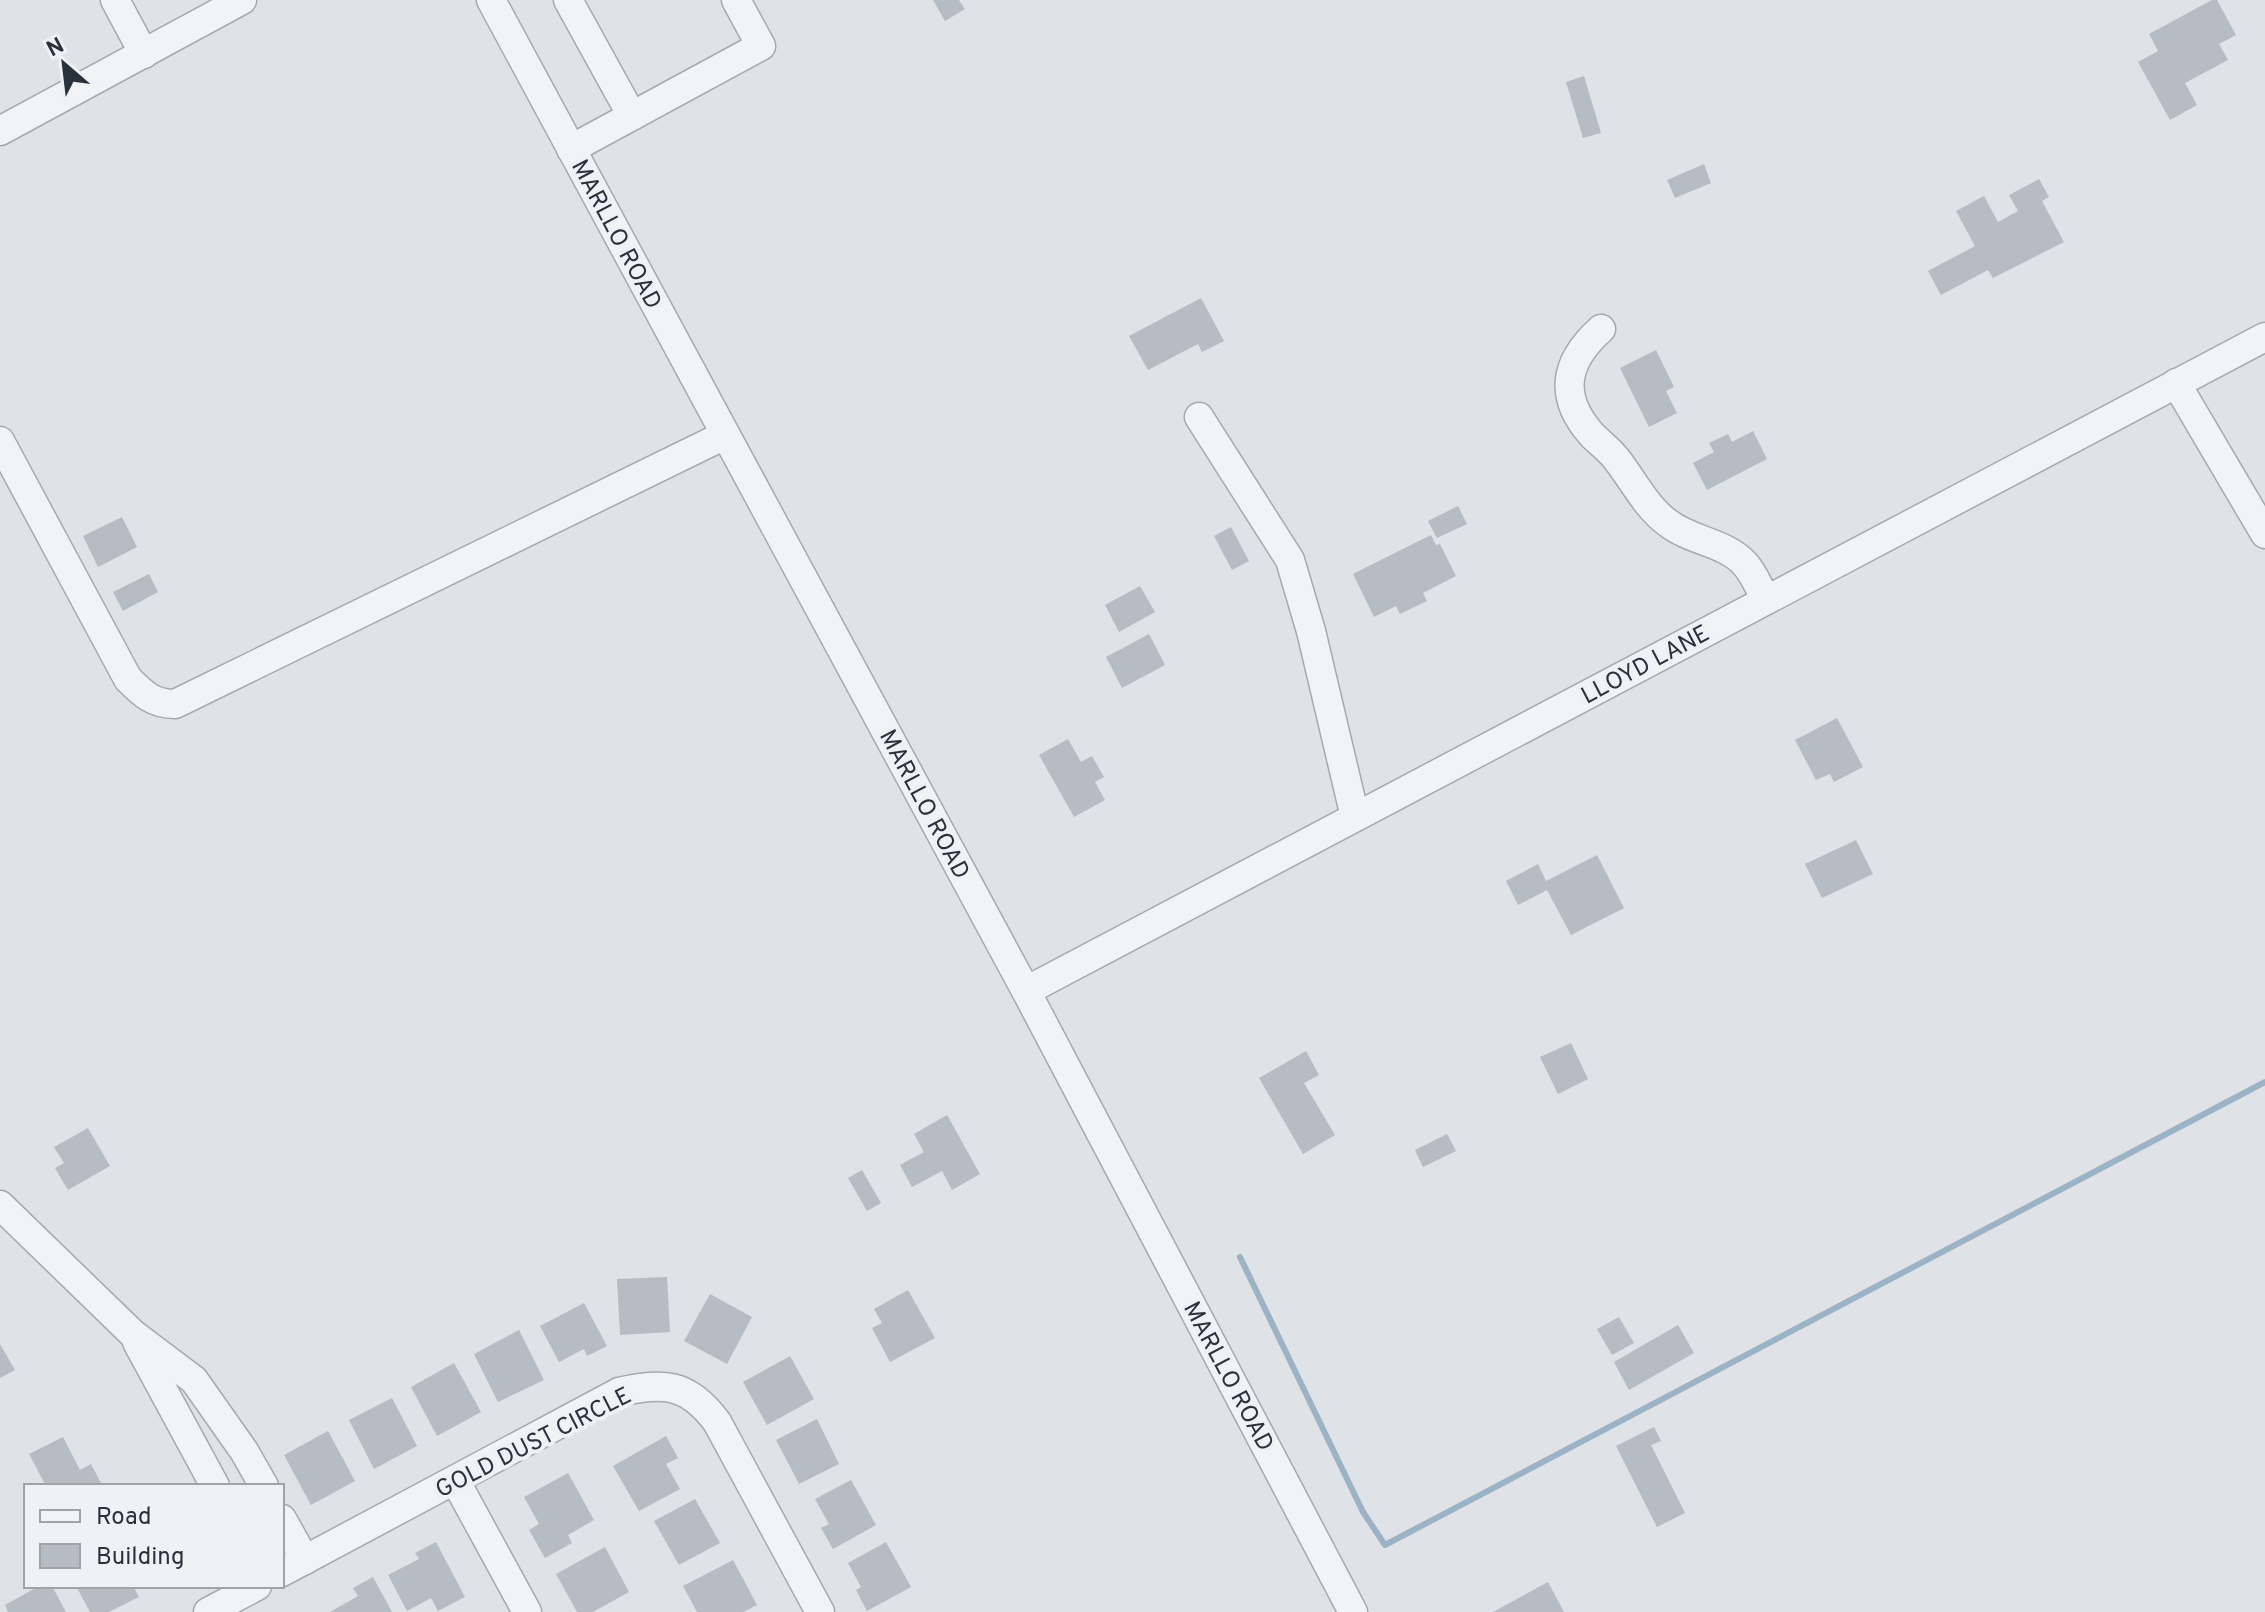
<svg xmlns="http://www.w3.org/2000/svg" width="2265" height="1612" font-family="Overpass,sans-serif">
<style>
.lines{fill:none;stroke-linecap:round;stroke-linejoin:round}
.stream{stroke:#9cb2c5;stroke-width:6}
.building{fill:#b6bcc4}
.minor-casing{stroke:#a5a9b1;stroke-width:31}
.minor{stroke:#f1f3f6;stroke-width:28}
.labels{text-anchor:middle;stroke-width:8;stroke-linejoin:round;paint-order:stroke}
.street-label{font-size:24px;fill:#29313d;stroke:#eef1f5}
</style>
<rect width="100%" height="100%" fill="#dfe2e7"/>
<g class="lines">
<path class="stream" d="M1240,1257l123,255 22,33 880,-463"/>
</g>
<g class="building">
<path d="M933,0h26l6,9 -20,12z"/>
<path d="M2212,0h5l19,35 -17,9 9,16 -43,23 12,22 -27,15 -32,-58 20,-11 -9,-17z"/>
<path d="M1584,76l17,57 -18,5 -17,-56z"/>
<path d="M1704,164l7,19 -36,15 -8,-18z"/>
<path d="M2039,179l10,18 -7,4 22,41 -71,36 -5,-8 -47,25 -13,-24 47,-25 -19,-35 28,-15 14,26 20,-11 -9,-16z"/>
<path d="M1201,298l23,43 -22,11 -4,-8 -50,26 -19,-34z"/>
<path d="M1656,350l18,37 -8,4 11,22 -28,14 -29,-59z"/>
<path d="M1753,431l14,28 -60,31 -14,-27 21,-11 -5,-9 19,-9 4,8z"/>
<path d="M1458,506l9,18 -30,14 -9,-17z"/>
<path d="M122,517l15,30 -39,20 -15,-31z"/>
<path d="M1231,527l18,34 -17,9 -18,-34z"/>
<path d="M1431,535l5,10 4,-1 16,32 -33,17 4,8 -27,13 -4,-8 -22,11 -21,-43z"/>
<path d="M149,574l9,18 -35,19 -10,-19z"/>
<path d="M1140,586l15,26 -36,20 -14,-27z"/>
<path d="M1149,634l16,31 -43,23 -16,-31z"/>
<path d="M1837,718l26,49 -29,15 -4,-8 -14,6 -21,-40z"/>
<path d="M1068,739l13,23 11,-6 12,21 -9,5 10,18 -31,17 -35,-62z"/>
<path d="M1856,840l17,34 -51,24 -17,-34z"/>
<path d="M1597,855l27,53 -53,27 -24,-45 -29,15 -12,-24 32,-17 8,17z"/>
<path d="M1571,1043l17,36 -30,15 -18,-37z"/>
<path d="M1306,1051l13,24 -15,8 31,52 -32,19 -44,-76z"/>
<path d="M947,1115l33,59 -28,16 -10,-19 -30,16 -12,-22 24,-13 -10,-18z"/>
<path d="M88,1128l22,38 -42,24 -13,-22 9,-5 -10,-16z"/>
<path d="M1447,1134l9,17 -33,16 -8,-17z"/>
<path d="M862,1170l19,33 -14,8 -19,-33z"/>
<path d="M667,1277l3,55 -50,3 -3,-56z"/>
<path d="M908,1290l27,48 -45,24 -18,-34 10,-5 -8,-14z"/>
<path d="M710,1294l42,23 -25,47 -43,-23z"/>
<path d="M584,1303l23,43 -20,10 -3,-7 -25,13 -19,-36z"/>
<path d="M1619,1317l15,26 -22,12 -15,-26z"/>
<path d="M1678,1325l16,28 -65,37 -15,-28z"/>
<path d="M519,1330l25,50 -46,22 -24,-48z"/>
<path d="M0,1344l15,26 -15,8z"/>
<path d="M790,1356l24,43 -47,26 -24,-43z"/>
<path d="M454,1363l27,49 -44,24 -26,-49z"/>
<path d="M392,1398l25,48 -43,23 -25,-49z"/>
<path d="M817,1419l22,45 -40,20 -23,-44z"/>
<path d="M1654,1427l7,14 -10,4 34,68 -28,14 -41,-81z"/>
<path d="M328,1431l27,50 -44,24 -27,-50z"/>
<path d="M666,1436l12,22 -12,6 14,25 -41,22 -26,-45z"/>
<path d="M63,1437l17,33 11,-6 10,19 -5,3h-50l-17,-32z"/>
<path d="M568,1473l26,47 -26,15 4,8 -27,15 -16,-28 10,-6 -15,-27z"/>
<path d="M851,1480l25,45 -43,24 -12,-21 8,-4 -14,-25z"/>
<path d="M695,1499l25,44 -41,22 -25,-44z"/>
<path d="M436,1542l29,55 -27,14 -7,-13 -24,13 -19,-36 31,-16 -4,-6z"/>
<path d="M886,1542l25,45 -44,24 -11,-21 5,-3 -13,-24z"/>
<path d="M605,1547l24,45 -36,20h-16l-21,-38z"/>
<path d="M733,1560l24,45 -14,7h-46l-14,-26z"/>
<path d="M373,1577l19,35h-62l28,-16 -5,-8z"/>
<path d="M1548,1582l16,30h-71z"/>
<path d="M39,1586h13l14,26h-58l-3,-7z"/>
<path d="M76,1586h57l6,11 -30,15h-19z"/>
</g>
<g class="lines">
<defs>
<g id="minor">
<path d="M115,0l29,54"/>
<path d="M491,0l535,991 327,621"/>
<path d="M568,0l64,116"/>
<path d="M0,131l242,-131"/>
<path d="M571,149l190,-103 -25,-46"/>
<path d="M1601,329c-37,33 -43,68 -9,106 9,9 19,16 26,26 16,21 29,47 50,62 23,18 56,19 76,40 10,10 15,25 22,37"/>
<path d="M2176,383l89,151"/>
<path d="M1199,417l91,143 21,71 44,186"/>
<path d="M0,441l128,238c15,15 25,25 47,25l550,-269"/>
<path d="M1026,991l1239,-654"/>
<path d="M0,1205l133,129 61,46 50,71 20,35"/>
<path d="M137,1342l78,144"/>
<path d="M455,1480l72,132"/>
<path d="M282,1519l23,41"/>
<path d="M282,1572l337,-180c45,-10 69,-9 98,30l103,190"/>
<path d="M208,1612l49,-26"/>
</g>
</defs>
<use href="#minor" class="minor-casing"/>
<use href="#minor" class="minor"/>
</g>
<g class="labels">
<g class="street-label">
<text transform="translate(617 234) rotate(62)" y="8">MARLLO ROAD</text>
<text transform="translate(1645 664) rotate(-28)" y="8">LLOYD LANE</text>
<text transform="translate(925 804) rotate(62)" y="8">MARLLO ROAD</text>
<text transform="translate(1229 1376) rotate(62)" y="8">MARLLO ROAD</text>
<text transform="translate(533 1442) rotate(-27)" y="8">GOLD DUST CIRCLE</text>
</g>
</g>
<rect x="24" y="1484" width="260" height="104" fill="#eef1f5" stroke="#9fa4ab" stroke-width="2"/>
<rect x="40" y="1510" width="40" height="12" fill="#f1f3f6" stroke="#9fa4ab" stroke-width="2"/>
<text x="96" y="1524" font-size="24" fill="#29313d">Road</text>
<rect x="40" y="1544" width="40" height="24" fill="#b6bcc4" stroke="#9fa4ab" stroke-width="2"/>
<text x="96" y="1564" font-size="24" fill="#29313d">Building</text>
<g transform="translate(64 64) rotate(332)" stroke="#eef1f5" stroke-width="6" paint-order="stroke">
<path d="M0-6L14 30L0 20L-14 30Z" fill="#29313d"/>
<text y="-12" font-size="22" font-weight="bold" text-anchor="middle" fill="#29313d">N</text>
</g>
</svg>
